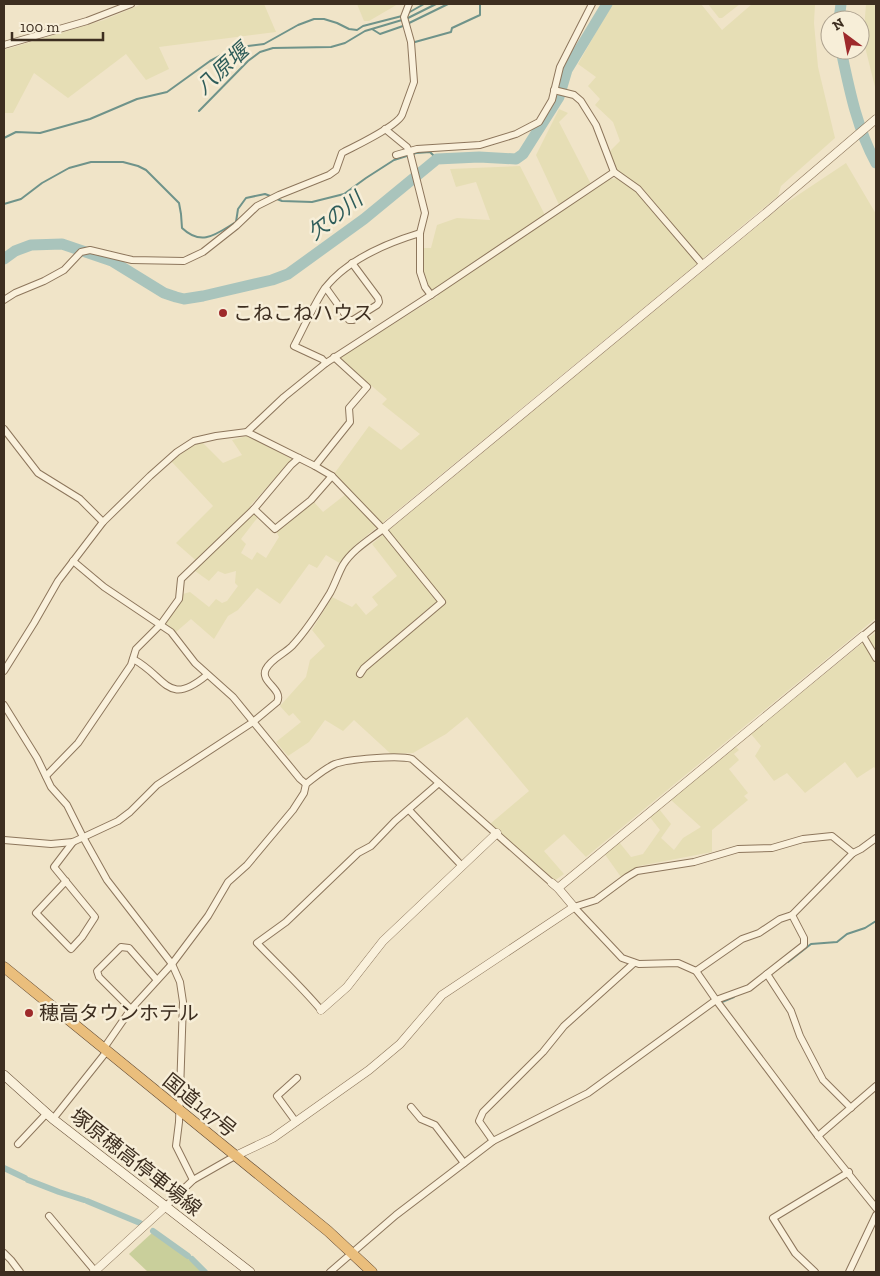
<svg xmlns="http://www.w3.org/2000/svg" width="880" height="1276" font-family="'Zilla Slab','Noto Sans JP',serif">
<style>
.farmland{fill:#e6deb5}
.green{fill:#c9cf9b}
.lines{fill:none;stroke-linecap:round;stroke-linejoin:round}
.stream{stroke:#6f938a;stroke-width:2}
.canal{stroke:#a9c4bc;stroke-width:6}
.river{stroke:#a9c4bc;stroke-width:11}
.minor-casing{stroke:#8d765c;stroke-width:8}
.tertiary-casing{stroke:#8d765c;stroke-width:9}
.secondary-casing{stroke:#6f573f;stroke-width:10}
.trunk-casing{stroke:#5b4430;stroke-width:11}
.minor{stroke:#faf1dc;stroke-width:6}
.tertiary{stroke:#faf1dc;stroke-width:8}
.secondary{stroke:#faf1dc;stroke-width:9}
.trunk{stroke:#eabe7c;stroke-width:10}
.poi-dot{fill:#9e2a2b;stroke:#f7eed8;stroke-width:2}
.labels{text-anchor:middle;stroke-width:5;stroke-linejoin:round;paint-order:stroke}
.poi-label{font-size:20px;fill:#3d2e20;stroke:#f7eed8;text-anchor:start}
.street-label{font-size:20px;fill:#3d2e20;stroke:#f7eed8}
.water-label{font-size:21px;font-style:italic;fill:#2f5d5a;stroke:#f7eed8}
</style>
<rect width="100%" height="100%" fill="#f0e4c8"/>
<g class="farmland">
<path d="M142,4h122l12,28 -117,15 10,22 -23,11 -20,-26 -58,44 -34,-25 -21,40h-9v-63l100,-30z"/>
<path d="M357,4h41l-29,17h-5z"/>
<path d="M612,4h89l21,26 30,-26h63l-1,19 4,44 17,71 -54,48 -3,10 -76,63 -59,-70 -27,-19 -7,-18 11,-11 -7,-19 -18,-17 5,-6 -12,-13 8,-9 -18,-13z"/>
<path d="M708,4h32l-18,14h-3z"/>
<path d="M866,4h10v87l-11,-44 -1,-17z"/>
<path d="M559,109l9,4 -9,9 35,68 16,-11 8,-1 20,15 60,70 -344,283 -13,18 -15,-9 -9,13 -8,-4 -29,40 -23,-16 -19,22 -10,6 -14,23 -23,-20 -15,13 -11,-9 16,-23 2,-6 7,-2 19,15 7,-8 6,4 5,-2 11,-15 -3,-3 1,-12 -11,3 -7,-3 -9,10 -14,-10 5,-7 -24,-21 37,-37 -42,-45 20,-14 11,-5 21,21 19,-8 -10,-15 15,-4 45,23 -42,47 8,11 -17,22 5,5 -5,9 11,7 5,-8 9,6 13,-21 -3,-6 38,-29 9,10 27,-21 -16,-17 35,-48 32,24 19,-16 -38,-30 5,-5 -48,-41 99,-62 -11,-11 -5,-12v-25h9l6,-23 20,-7 33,2 -14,-38 -20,5 -6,-18 70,-3 27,53 14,-10 -25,-54z"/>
<path d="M846,163l30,51v404l-290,239 -22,-23 -20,17 20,23 -10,7 -64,-57 39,-33 -62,-74 -21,17 -33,19 -22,1 -37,-34 -11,11 -18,-11 -16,22 -21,14 -12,-14 25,-20 -8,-9 -4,3 -9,-10 26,-29 4,-17 15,-14 -13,-16 20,-33 20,10 4,-4 10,12 12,-10 -6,-8 25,-21 -25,-32 411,-339z"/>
<path d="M876,632v138l-2,-3 -17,11 -12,-16 -40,31 -18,-20 -13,8 -19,-25 6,-10 -10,-12z"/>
<path d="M736,747l3,3 -5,4 5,6 -10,9 19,24 -4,3 4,4 -36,30v22l-73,14 -18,11 -17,-24 15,-11 12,15 12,-3 17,-24 -11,-14 10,-7 12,15 -10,14 13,12 9,-12 18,-11 -30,-27z"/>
</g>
<path class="green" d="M152,1233l32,22 19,17h-55l-19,-18z"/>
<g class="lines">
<g class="stream">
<path d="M408,13l16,-9"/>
<path d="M406,19l30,-15"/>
<path d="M372,29l8,5 23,-8 45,-22"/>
<path d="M415,42l36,-10 1,-4 28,-13v-11"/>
<path d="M199,111l49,-50 12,-9 13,-4 58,-1 14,-4 20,-12 37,-11"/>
<path d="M4,138l12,-6 24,1 50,-14 47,-20 30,-7 43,-31 17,-9 21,-6 16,-2 34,-19 16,-6h10l13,4 12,6 8,1 6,-4 39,-10"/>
<path d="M277,199l5,2 30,1 32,-8 22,-16 28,-18 22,-7 14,-1 7,7"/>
<path d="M4,204l17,-5 21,-16 27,-15 22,-6h32l15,4 8,4 33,33 2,11 1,14c20,19 34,6 54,-6l2,-13 8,-11 19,-4 8,3"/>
<path d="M788,962l23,-18 26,-2 10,-8 18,-6 11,-7"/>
<path d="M722,1002l12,-5"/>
</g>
<g class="canal">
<path d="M4,1168l21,10"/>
<path d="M28,1180l31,12 25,8"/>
<path d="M87,1201l53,22"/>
<path d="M153,1231l35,25"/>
<path d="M192,1259l13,13"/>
</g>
<g class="river">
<path d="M839,20l2,-16"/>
<path d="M841,50c8,38 16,79 35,113"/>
<path d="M4,259l11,-8 16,-6 31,-1 50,17 52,32 12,4 8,2 19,-3 69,-16 16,-6 76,-55 73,-60 42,-2 37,2 7,-5 36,-57 8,-27 40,-66"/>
</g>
<defs>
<g id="minor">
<path d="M4,45l83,-24 44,-17"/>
<path d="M554,90l20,5 7,6 15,24 18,47 24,17 65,76"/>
<path d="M385,129l22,18 3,6 15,60 -5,20v39l5,15 6,8"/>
<path d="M396,155l21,-6 63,-4 36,-11 23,-12 13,-22 8,-33 32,-63"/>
<path d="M326,288l23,32h4l24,-15 2,-3 -1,-4 -26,-35"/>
<path d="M4,300l11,-7 29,-12 20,-11 17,-18 9,-2 42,10 52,1 19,-9 33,-26 21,-20 22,-11 50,-20 7,-5 6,-17c13,-7 54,-26 60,-38l12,-33 -3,-40 -7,-25 5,-13"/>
<path d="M326,363l-4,-4 -28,-13c10,-19 19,-40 31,-58 22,-28 62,-45 95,-55"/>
<path d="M4,429l34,44 42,26 23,23"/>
<path d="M247,432l37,-35 42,-34 105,-68 183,-123"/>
<path d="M315,466l35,-44 -1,-14 18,-21 -33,-30"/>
<path d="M254,509l21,20 36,-29 21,-24"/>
<path d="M73,561l31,26 67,45 24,31 38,34 67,82 6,5"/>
<path d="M876,625l-13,11 13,22"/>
<path d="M133,659c34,18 34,49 74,16"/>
<path d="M4,671l30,-48 24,-42 45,-59 47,-46 27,-24 17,-11 22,-5 31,-4 68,34 17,10 51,53 59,73 -78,66 -4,6"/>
<path d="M4,705l33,53 14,29 16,18 16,32 24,43 65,84 8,18 3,20 -4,120 -3,24 17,34"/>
<path d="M46,776l32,-33 53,-78 5,-16 25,-25 18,-25 2,-20 73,-70 37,-44 8,-7"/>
<path d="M409,810l53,56"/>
<path d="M4,840l47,4 22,-2 45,-21 12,-9 27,-27 96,-63 24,-20c7,-13 -18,-20 -11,-33 5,-10 18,-15 26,-23 14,-15 27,-35 38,-53 5,-9 8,-19 13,-28 9,-15 26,-25 40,-36"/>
<path d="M853,853l-21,-17 -29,3 -31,9 -34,1 -44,13 -57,9 -10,6 -31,23 -22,7 48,51 17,6 39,-1 18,8 20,29 102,136 58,72"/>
<path d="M66,881l-30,32 35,36 11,-12 13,-20 -41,-50 19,-25"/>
<path d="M696,971l46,-32 17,-6 21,-14 12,-4 61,-62 8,-4 15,-11"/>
<path d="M767,974l24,37 9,25 23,44 28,28"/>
<path d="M131,1009l-32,-32 -2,-6 24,-24 8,1 28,32"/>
<path d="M321,1010c-20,-24 -42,-44 -64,-67l29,-21 72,-69 13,-7 24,-25 44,-38"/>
<path d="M104,1048l27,-39 41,-45 36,-48 20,-34 19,-17 46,-55 11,-17 2,-9c9,-7 18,-15 29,-20 13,-5 64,-9 77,-5l140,124"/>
<path d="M411,1107l10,12 14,6 29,38"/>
<path d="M53,1119l54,-68"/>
<path d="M296,1122l-19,-26 20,-18"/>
<path d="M818,1136l58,-50"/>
<path d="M493,1141l-14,-20 4,-9 60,-60 21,-26 70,-63"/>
<path d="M18,1144l29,-31"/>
<path d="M165,1207l28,-27 42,-24"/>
<path d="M49,1216l46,55"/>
<path d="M4,1253l7,7 9,12"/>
<path d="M330,1272l66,-57 97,-74 95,-48 128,-93 33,-12 55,-43v-7l-12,-23"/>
<path d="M815,1272l-20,-19 -22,-35 76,-46"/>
<path d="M849,1272l27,-57"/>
</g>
<g id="tertiary">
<path d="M383,529l384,-317 109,-93"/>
<path d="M558,888l305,-252"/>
<path d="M321,1010l26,-23 36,-46 114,-108"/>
<path d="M235,1156l38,-18 96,-68 31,-26 42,-49 132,-88 -16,-19 -6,-5"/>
<path d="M94,1272l71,-65"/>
</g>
<path id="secondary" d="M4,1075l49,44 197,153"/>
<path id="trunk" d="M4,967l324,264 44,41"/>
</defs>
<use href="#minor" class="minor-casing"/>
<use href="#tertiary" class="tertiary-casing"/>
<use href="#secondary" class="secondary-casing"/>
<use href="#trunk" class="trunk-casing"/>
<use href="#minor" class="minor"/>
<use href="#tertiary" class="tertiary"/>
<use href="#secondary" class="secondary"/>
<use href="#trunk" class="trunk"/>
</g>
<g class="poi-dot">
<circle cx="223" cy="313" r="5"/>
<circle cx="29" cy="1013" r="5"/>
</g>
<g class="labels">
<g class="poi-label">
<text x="233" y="320">こねこねハウス</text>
<text x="39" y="1020">穂高タウンホテル</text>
</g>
<g class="street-label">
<text transform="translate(200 1105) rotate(39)" y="7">国道147号</text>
<text transform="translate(136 1162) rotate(38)" y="7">塚原穂高停車場線</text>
</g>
<g class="water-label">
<text transform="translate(222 69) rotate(-43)" y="7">八原堰</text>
<text transform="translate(335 216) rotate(-38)" y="7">欠の川</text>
</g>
</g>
<rect width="880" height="1276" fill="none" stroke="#3d2e20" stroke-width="10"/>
<g transform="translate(845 35) rotate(328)"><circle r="24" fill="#f7eed8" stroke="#ada18e"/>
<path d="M0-4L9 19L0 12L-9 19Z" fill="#9e2a2b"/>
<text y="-8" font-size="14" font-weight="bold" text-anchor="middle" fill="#3d2e20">N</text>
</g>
<path d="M12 32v8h91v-8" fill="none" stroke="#3d2e20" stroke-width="2.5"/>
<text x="20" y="32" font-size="15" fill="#3d2e20" stroke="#f7eed8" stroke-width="4" paint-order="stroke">100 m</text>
</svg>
